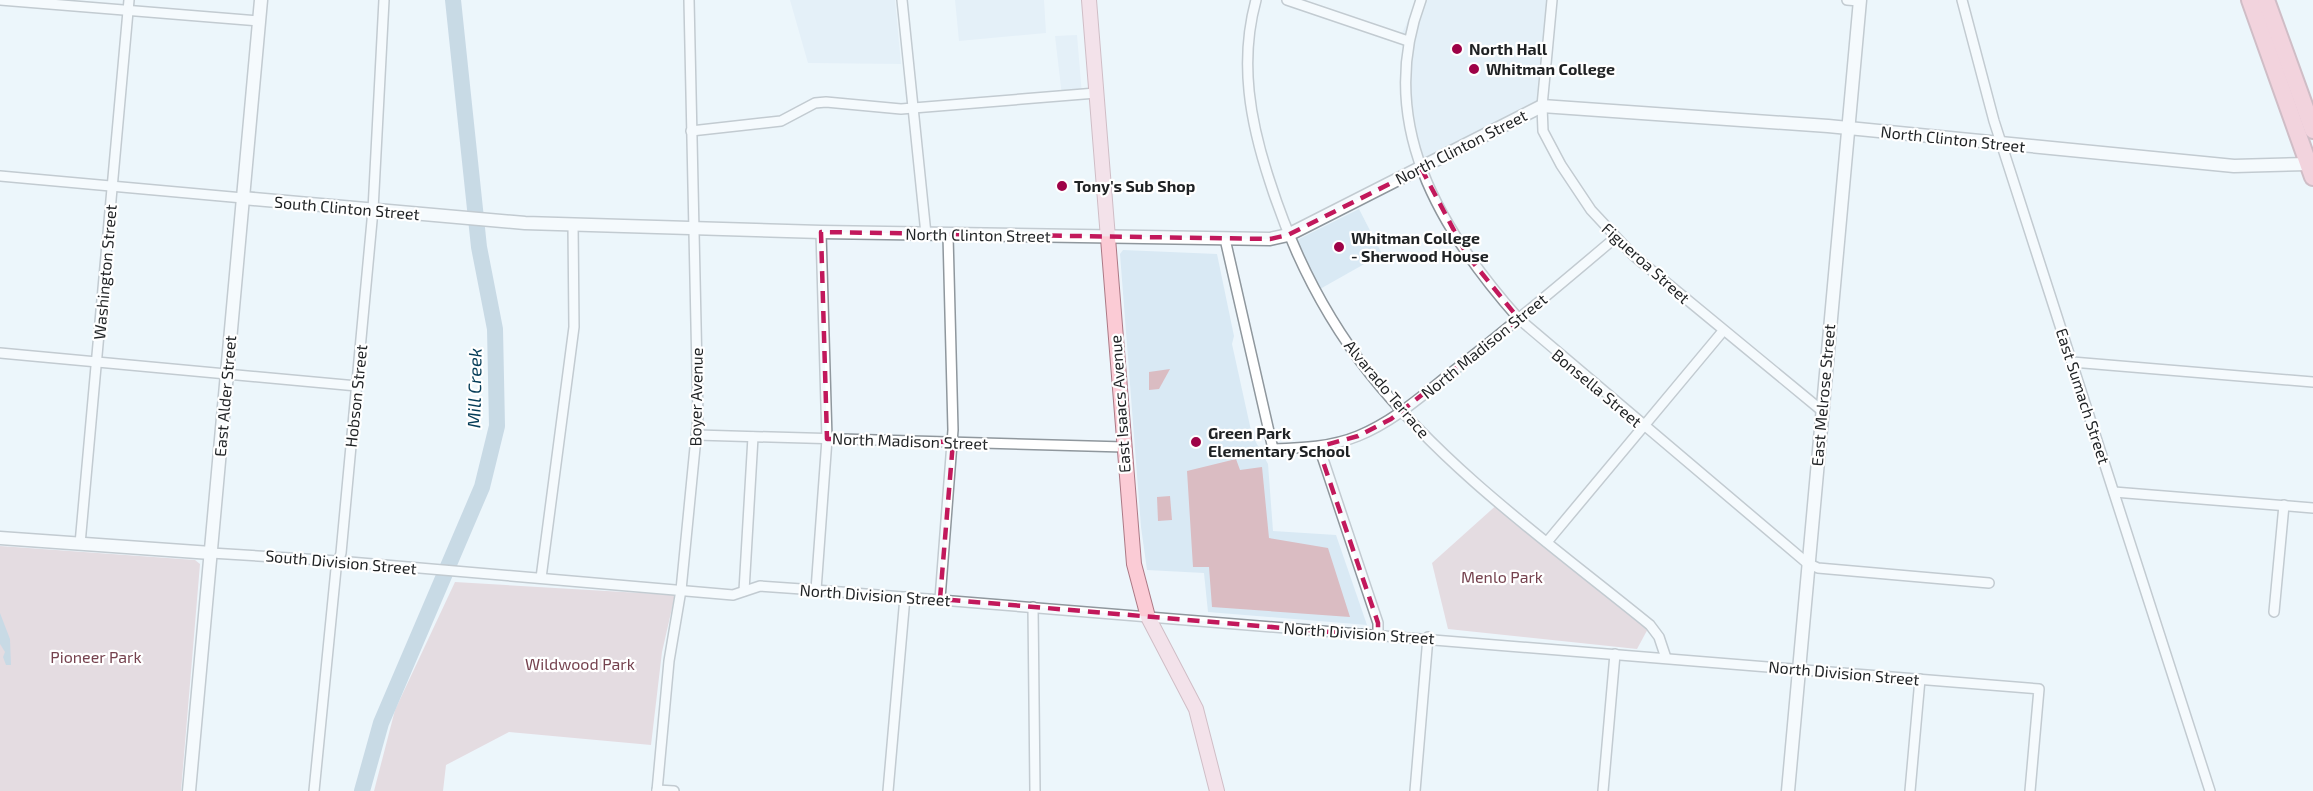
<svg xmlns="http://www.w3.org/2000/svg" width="2313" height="791" font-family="'Exo 2',sans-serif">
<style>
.built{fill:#d9e9f4}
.green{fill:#dabcc2}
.water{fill:#9cb8cb}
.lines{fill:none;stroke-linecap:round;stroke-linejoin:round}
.river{stroke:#9cb8cb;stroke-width:16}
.street-casing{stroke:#8f979d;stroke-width:12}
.secondary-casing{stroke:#8f979d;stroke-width:15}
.primary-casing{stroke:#ac7985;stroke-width:16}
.highway-casing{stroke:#ac7985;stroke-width:20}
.street{stroke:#fff;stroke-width:9}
.secondary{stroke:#fff;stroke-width:12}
.primary{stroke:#fbcbd5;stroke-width:14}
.highway{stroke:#f8a8b9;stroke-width:16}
.marked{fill:none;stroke:#c2185b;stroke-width:4.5;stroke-dasharray:12 8;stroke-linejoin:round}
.poi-dot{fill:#9e0247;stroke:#fff;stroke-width:2}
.labels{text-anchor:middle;stroke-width:4.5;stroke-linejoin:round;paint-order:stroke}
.poi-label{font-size:16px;font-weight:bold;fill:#1f2224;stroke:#fff;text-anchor:start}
.street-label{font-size:16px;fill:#1f2224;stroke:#fff}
.park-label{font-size:16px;fill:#75424e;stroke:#fff}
.water-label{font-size:18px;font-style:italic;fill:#053c57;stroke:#fff}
</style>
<rect width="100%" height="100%" fill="#ecf5fb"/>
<g class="built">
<path d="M790,0h105l6,64 -93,-1z"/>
<path d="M955,0h89l2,33 -87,8z"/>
<path d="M1418,0h130l-10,102 -116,62 -21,-129z"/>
<path d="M1077,35l5,60 -20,1 -7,-60z"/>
<path d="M1359,209l23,45 -62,35 -23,-49z"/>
<path d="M1123,250l94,4 17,82 -2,8 20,91 16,29 5,67 63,4 31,90 -159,-13 -4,-39 -57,-3 -6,-43 -21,-273z"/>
</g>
<g class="green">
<path d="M1170,369l-11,20 -10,1v-18z"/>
<path d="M1236,459l4,11 22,-3 7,71 59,10 22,69 -138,-10 -3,-40h-16l-6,-96z"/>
<path d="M1170,496l2,24 -14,1 -1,-24z"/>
<path d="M1500,502l150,123 -13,24 -189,-20 -16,-66z"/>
<path d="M0,546l195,14 5,4 -19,227h-181z"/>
<path d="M455,582l220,13 -13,57 -11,93 -142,-13 -63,33 -3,26h-69l21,-81z"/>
</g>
<path class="water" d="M0,613l10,26 1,26h-5l-3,-8 2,-5 -5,-8z"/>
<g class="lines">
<path class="river" d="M362,791l19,-68 101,-236 15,-61 -2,-97 -16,-82 -26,-247"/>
<defs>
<g id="street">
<path d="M0,0l260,21"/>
<path d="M902,0l24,234"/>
<path d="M1256,0c-17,62 -6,122 14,182 22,69 55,135 100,192 78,98 183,172 280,251l9,12 7,21"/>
<path d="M1287,0l121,41"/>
<path d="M1421,0c-46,122 18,229 98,319l288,244 11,5 171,15"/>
<path d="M1552,0l-10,106 1,25 18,34 30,45 42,45 188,155"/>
<path d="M1847,0l12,1"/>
<path d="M1962,0l32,121 216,670"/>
<path d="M691,131l90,-10 34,-18 11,-1 75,7 195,-16"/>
<path d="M0,176l243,22"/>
<path d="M1225,239l48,210c30,-1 58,-2 85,-13 37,-15 67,-43 98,-67 54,-42 106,-86 159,-131"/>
<path d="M0,353l357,33"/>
<path d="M2072,362l241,20"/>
<path d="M697,435l427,12"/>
<path d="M1319,447l59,176v13"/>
<path d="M2114,492l199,16"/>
<path d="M1547,542l176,-211"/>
<path d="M80,544l49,-544"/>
<path d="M211,553l127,8 395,34 27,-9 56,4 1223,99 -9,102"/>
<path d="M541,578l33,-251 -1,-103"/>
<path d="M816,590l11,-151 -6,-207"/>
<path d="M744,591l9,-154"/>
<path d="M940,599l13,-169 -5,-195"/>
<path d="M1033,607l2,184"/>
<path d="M2274,612l10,-107"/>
<path d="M657,790l17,1"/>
<path d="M314,791l22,-222 5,-16 32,-343 11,-210"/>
<path d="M657,791l12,-130 12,-71 17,-173 -9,-417"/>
<path d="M888,791l17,-194"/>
<path d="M1415,791l13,-154"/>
<path d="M1603,791l12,-137"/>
<path d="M1910,791l10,-112"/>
</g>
<g id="secondary">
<path d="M243,198l282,25 296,9 449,7 18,-4 254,-129 286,20 406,40 74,-2"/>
<path d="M0,538l211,15"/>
<path d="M189,791l72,-791"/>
<path d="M1788,791l72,-791"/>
</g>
<path id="primary" d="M1089,0l45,564 14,53 48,92 21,82"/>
<g id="highway">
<path d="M2250,0l63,177"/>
<path d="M2266,0l47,130"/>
</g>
</defs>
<use href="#street" class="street-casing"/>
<use href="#secondary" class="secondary-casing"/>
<use href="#primary" class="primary-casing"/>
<use href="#highway" class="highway-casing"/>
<use href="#street" class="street"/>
<use href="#secondary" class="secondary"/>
<use href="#primary" class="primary"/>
<use href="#highway" class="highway"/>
</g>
<path d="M0 0H2313V791H0ZM1421,168l46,87 52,64 -128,100 -33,17 -40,11 60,176v13l-438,-37 13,-157 -126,-3 -6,-207 449,7 18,-4z" fill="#ecf5fb" fill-opacity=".55" fill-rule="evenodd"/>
<path class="marked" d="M1421,168l46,87 52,64 -128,100 -33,17 -40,11 60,176v13l-438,-37 13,-157 -126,-3 -6,-207 449,7 18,-4z"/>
<g class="poi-dot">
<circle cx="1457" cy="49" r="6"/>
<circle cx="1474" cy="69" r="6"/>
<circle cx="1062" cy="186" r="6"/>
<circle cx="1339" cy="247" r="6"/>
<circle cx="1196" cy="442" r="6"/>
</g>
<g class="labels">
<g class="poi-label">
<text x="1469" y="55">North Hall</text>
<text x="1486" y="75">Whitman College</text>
<text x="1074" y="192">Tony's Sub Shop</text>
<text x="1351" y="244">Whitman College<tspan x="1351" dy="18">- Sherwood House</tspan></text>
<text x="1208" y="439">Green Park<tspan x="1208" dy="18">Elementary School</tspan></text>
</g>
<g class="street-label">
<text transform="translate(1953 139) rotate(6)" y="6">North Clinton Street</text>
<text transform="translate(1461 147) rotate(-27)" y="6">North Clinton Street</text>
<text transform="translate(347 208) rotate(5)" y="6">South Clinton Street</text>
<text transform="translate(978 235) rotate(1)" y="6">North Clinton Street</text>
<text transform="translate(1646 263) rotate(42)" y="6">Figueroa Street</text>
<text transform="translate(105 272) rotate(-85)" y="6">Washington Street</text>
<text transform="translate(1484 346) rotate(-39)" y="6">North Madison Street</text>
<text transform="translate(1597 388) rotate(40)" y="6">Bonsella Street</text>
<text transform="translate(1387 389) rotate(50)" y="6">Alvarado Terrace</text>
<text transform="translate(1823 395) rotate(-85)" y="6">East Melrose Street</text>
<text transform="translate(225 396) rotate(-85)" y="6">East Alder Street</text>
<text transform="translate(356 396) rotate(-84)" y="6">Hobson Street</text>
<text transform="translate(2083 396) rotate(72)" y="6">East Sumach Street</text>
<text transform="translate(696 397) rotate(-89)" y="6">Boyer Avenue</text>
<text transform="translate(1120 404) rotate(-94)" y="6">East Isaacs Avenue</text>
<text transform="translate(910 441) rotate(2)" y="6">North Madison Street</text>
<text transform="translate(341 562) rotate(5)" y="6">South Division Street</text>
<text transform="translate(875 595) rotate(4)" y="6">North Division Street</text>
<text transform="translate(1359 633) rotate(4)" y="6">North Division Street</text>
<text transform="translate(1844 673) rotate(5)" y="6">North Division Street</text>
</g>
<g class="park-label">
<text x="1502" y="583">Menlo Park</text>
<text x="96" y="663">Pioneer Park</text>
<text x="580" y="670">Wildwood Park</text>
</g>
<g class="water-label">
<text transform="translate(475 388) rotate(-89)" y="6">Mill Creek</text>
</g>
</g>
</svg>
